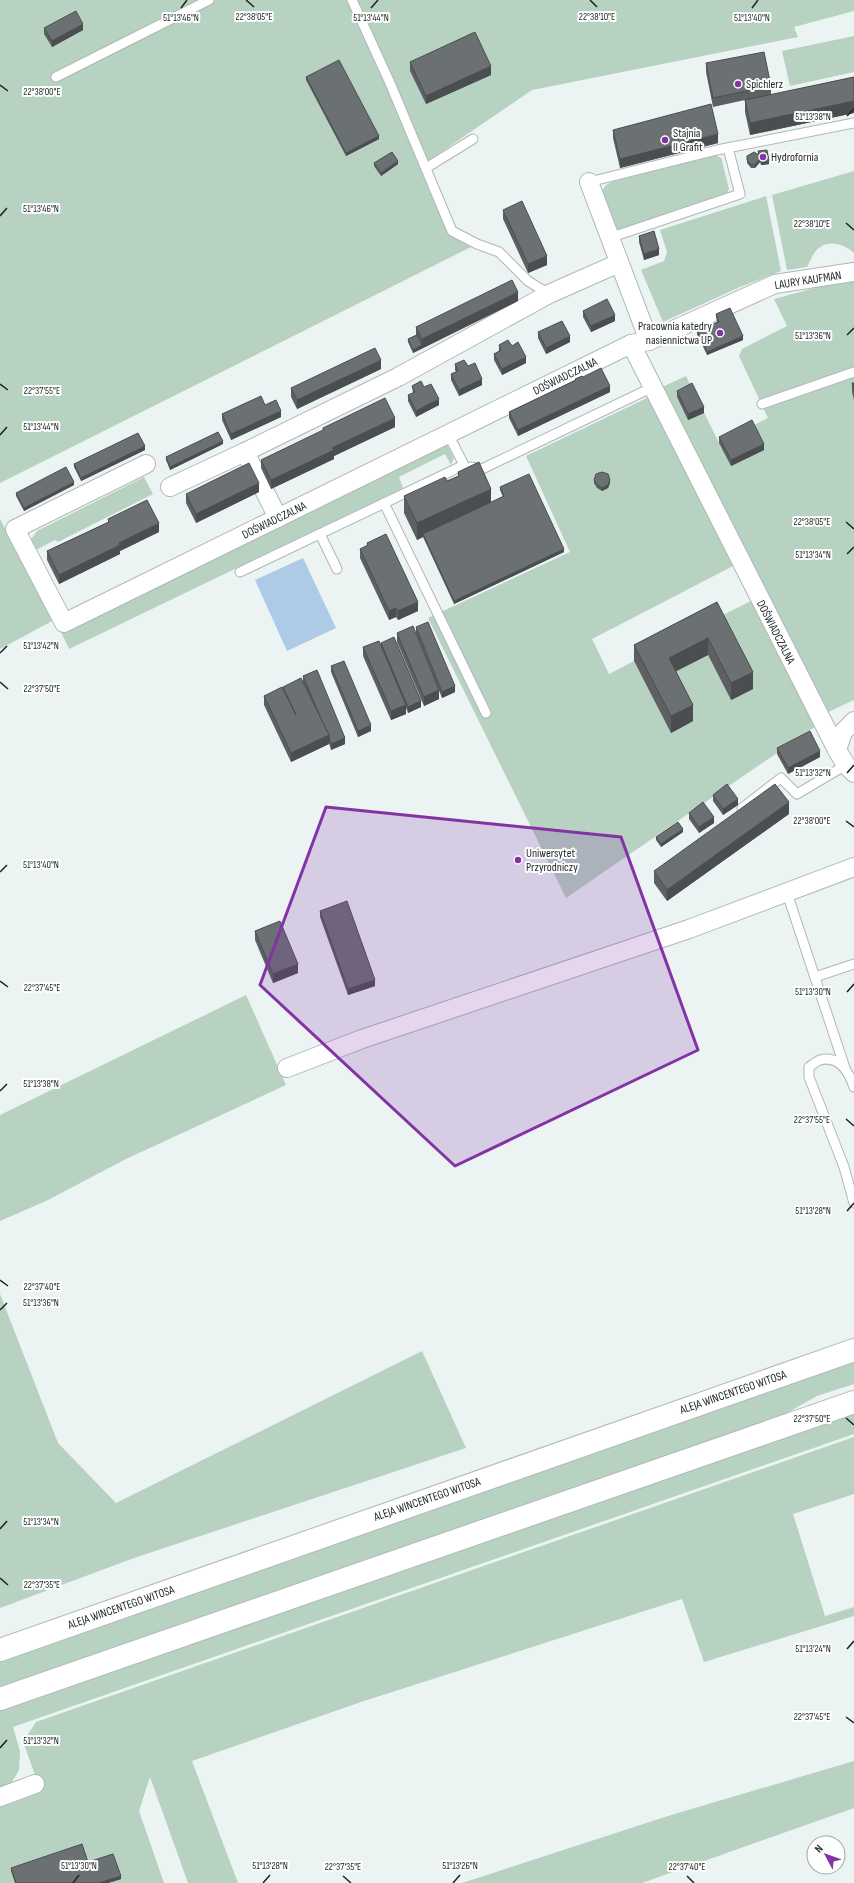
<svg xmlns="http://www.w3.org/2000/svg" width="854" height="1883" font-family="'Sofia Sans Condensed',sans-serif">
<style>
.green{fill:#b7d2c1}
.water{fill:#adcbe7}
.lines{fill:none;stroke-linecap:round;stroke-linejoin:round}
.lane-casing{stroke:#b0b7b8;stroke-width:11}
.street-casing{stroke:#b0b7b8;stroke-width:20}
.primary-casing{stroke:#b0b7b8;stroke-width:24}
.lane{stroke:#fff;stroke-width:9}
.street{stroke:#fff;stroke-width:18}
.primary{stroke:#fff;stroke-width:22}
.wall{fill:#5c6063}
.shaded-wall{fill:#4b4e50}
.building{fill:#6b7073;stroke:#4b4e50}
.marked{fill:#8333a3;fill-opacity:0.2;stroke:#8333a3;stroke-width:3;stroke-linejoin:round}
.ticks{fill:none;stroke:#1f2222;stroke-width:1.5}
.poi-dot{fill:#8333a3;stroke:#fdffff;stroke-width:1.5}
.labels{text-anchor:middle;stroke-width:4;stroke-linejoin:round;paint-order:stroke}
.poi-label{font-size:12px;fill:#1f2222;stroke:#fdffff;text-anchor:start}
.street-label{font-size:12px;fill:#1f2222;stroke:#fdffff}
.ticks-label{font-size:10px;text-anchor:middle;fill:#1f2222;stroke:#fdffff;stroke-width:4;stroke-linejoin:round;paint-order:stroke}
</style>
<rect width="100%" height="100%" fill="#ecf3f3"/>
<g class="green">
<path d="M0,0h854v11l-60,16 4,10 -266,53 -104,71 27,67 26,14 -481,241z"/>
<path d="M854,36v36l-64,14 -8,-35z"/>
<path d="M716,155l5,3 1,3 7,28 -3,6 -105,35 -6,-2 -14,-36 5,-7 5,-3z"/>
<path d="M854,171v82c-8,-8 -25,-14 -35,-5 -5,3 -9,13 -12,19l-20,3 -15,-75z"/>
<path d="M766,196l15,75 -41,16 -77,35 -22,-52 23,-9 3,-9 -7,-22z"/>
<path d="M851,281l3,1v418l-28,13 -166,-325 26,-12 33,67 49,-25 -29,-62 3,-7 45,-23 -13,-27 63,-17z"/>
<path d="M651,396l84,169 -143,74 17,35 25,-13 37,71 -2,-57 39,-20 23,45 -14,-82 36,-18 63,126 -250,172 -138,-280 142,-66 -44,-96z"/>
<path d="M445,441l9,17 -3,7 -6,-11 -46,23 4,11 -334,161 -9,-19z"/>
<path d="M144,477l9,17 -95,48 -3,-2 -23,12 -2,-11 7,-10z"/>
<path d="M0,519l54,101 -54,29z"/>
<path d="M246,995l40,90 -160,74 -80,42 -46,20v-106z"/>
<path d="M0,1294l58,149 58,60 306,-152 44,97 -332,110 -134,50z"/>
<path d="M854,1360v24l-37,12 -46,26 -771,267v-32z"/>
<path d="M854,1410v24l-841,293 7,24 -1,19 -10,17 -9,3v-81z"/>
<path d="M854,1437v57l-61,20 32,102 29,-9v9l-150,46 -22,-63 -318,102 -172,60 46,122h-50l-38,-106 -11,34 25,72h-164v-79l40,-16 -17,-46 13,-20z"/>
<path d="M854,1761v47l-212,75h-180l206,-67z"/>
</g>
<path class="water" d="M303,558l33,70 -49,23 -32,-71z"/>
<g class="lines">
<defs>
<g id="lane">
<path d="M352,0l38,83 62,148 25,13 22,8 29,29 21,13"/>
<path d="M56,77l153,-77"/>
<path d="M426,168l47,-29"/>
<path d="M589,182l128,-32 137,-27"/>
<path d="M609,238l131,-44 -12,-46"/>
<path d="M762,404l92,-32"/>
<path d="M471,467l11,2 171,-82"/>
<path d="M384,503l102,210"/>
<path d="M320,534l17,35"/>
<path d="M240,572l224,-107 -16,-31"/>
<path d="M742,808l39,-30 16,16 49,-29"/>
<path d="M787,893l58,175"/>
<path d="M815,977l39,-13"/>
<path d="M854,1087c-5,-15 -15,-32 -34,-27 -3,1 -8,5 -11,7v10l35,90 10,36"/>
</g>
<g id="street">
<path d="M589,182l60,159"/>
<path d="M631,344l18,-3 126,-57 79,-12"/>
<path d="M146,464l-131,65 49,94 567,-279 206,406 9,15 8,8"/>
<path d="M170,487l75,-35"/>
<path d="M278,518l-33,-66 153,-75 151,-83 70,-31"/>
<path d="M837,750l6,-18 11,-11"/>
<path d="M287,1068l75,-29 327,-110 165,-62"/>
<path d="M0,1797l35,-13"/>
</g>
<g id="primary">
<path d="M0,1650l854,-300"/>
<path d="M0,1699l854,-297"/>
</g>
</defs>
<use href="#lane" class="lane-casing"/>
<use href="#street" class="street-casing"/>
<use href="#primary" class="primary-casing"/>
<use href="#lane" class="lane"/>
<use href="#street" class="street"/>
<use href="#primary" class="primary"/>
</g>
<g class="wall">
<path d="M44,28l39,2 -31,17 -8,-13z"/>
<path d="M410,62l81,13 -65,29 -16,-33z"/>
<path d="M706,63l65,23v9l83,-18v36l-104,22 -5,-23v-12l-32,7 -7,-35z"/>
<path d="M306,77l73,62 -33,17 -40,-76z"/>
<path d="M613,130l105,13 -98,25 -7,-30z"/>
<path d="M758,151l11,13 -8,1 -1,-3 -5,6h-4l-4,-5v-7l12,-1z"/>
<path d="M374,163l24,1 -17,12 -7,-10z"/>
<path d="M503,210l44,55 -19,8 -25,-54z"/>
<path d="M639,236l20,19 -15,5 -5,-18z"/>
<path d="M518,301l-105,52 -5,-11v-3l8,-4v-8z"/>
<path d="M583,311l32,10 -24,11 -8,-15z"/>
<path d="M716,314l27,26 -36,15 -10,-21v-3l4,-2v-3h7l9,-4 -1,-5z"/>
<path d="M538,332l32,10 -24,12 -8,-16z"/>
<path d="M499,345l27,18 -24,12 -8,-15v-6l5,-3z"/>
<path d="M455,364l13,2 14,19 -23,11 -8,-16v-6l5,-2 -1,-2z"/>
<path d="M381,369l-84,40 -6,-12v-9z"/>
<path d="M583,377l27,15 -92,44 -9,-18v-6l66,-32v-1z"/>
<path d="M852,383h2v17l-2,-8z"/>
<path d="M412,386l12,1 15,18 -23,12 -8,-16v-6l5,-2z"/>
<path d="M677,391l27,22 -16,7 -11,-23z"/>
<path d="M265,405l16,12 -50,23 -9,-20v-6z"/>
<path d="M395,427l-61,29v3l-63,30 -10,-21v-8l62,-29v-3z"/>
<path d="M719,437l45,13 -33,16 -12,-23z"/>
<path d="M223,444l-53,26 -4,-10v-3z"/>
<path d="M145,450l-64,31 -7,-14v-3z"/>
<path d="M458,472l33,31 12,-6 -3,-7v-3l64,65 -110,52 -31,-67 -6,3 -13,-27v-17l43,-15 11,-5z"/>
<path d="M594,480l16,3 -2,5 -6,3 -5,-3 -3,-5z"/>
<path d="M74,485l-50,26 -8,-15v-3z"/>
<path d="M259,492l-63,31 -10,-20v-9z"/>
<path d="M108,519l51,13 -39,19v3l-61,30 -12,-24v-9l61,-29z"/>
<path d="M367,543l51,68 -20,9 -2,-3 -7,3 -29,-62v-9l7,-3z"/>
<path d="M717,602l36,87 -22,11 -23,-45 -32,16 17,50 -22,12 -37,-72v-16z"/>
<path d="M416,627l39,65 -13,6 -26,-65z"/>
<path d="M397,633l42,66 -15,7 -27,-64z"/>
<path d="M381,643l40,64 -13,6 -2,-5v6l-15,6 -28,-64v-9l18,-1z"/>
<path d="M331,666l40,65 -13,6 -27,-65z"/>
<path d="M303,676l42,68 -14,6 -2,-7v1l-38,18 -27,-57v-9l19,-7v-2l20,-5z"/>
<path d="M777,748l43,9 -32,17 -11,-20z"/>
<path d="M713,795l25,10 -15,10 -10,-14z"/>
<path d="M689,813l25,10 -15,10 -10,-14z"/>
<path d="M789,814l-122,87 -13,-18v-12z"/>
<path d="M683,832l-22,15 -5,-7v-3z"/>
<path d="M320,911l55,75 -27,9 -28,-78z"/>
<path d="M255,931l43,42 -25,10 -18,-43z"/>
<path d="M11,1868l110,11 -13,4h-93l-4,-12z"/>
</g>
<g class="shaded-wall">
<path d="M83,24v6l-31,17v-6z"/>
<path d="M491,66v9l-65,29v-8z"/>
<path d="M854,101v12l-104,22v-12z"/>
<path d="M718,134v9l-98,25v-9z"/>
<path d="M379,136v3l-33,17v-3z"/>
<path d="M760,159v3l-5,6v-3z"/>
<path d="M398,161v3l-17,12v-3z"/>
<path d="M769,161v3l-8,1v-3z"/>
<path d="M659,249v6l-15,5v-6z"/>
<path d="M547,256v9l-19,8v-9z"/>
<path d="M518,292v9l-105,52v-3l9,-5v-6z"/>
<path d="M615,315v6l-24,11v-6z"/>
<path d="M570,336v6l-24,12v-6z"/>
<path d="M743,336v4l-36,15v-3z"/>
<path d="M526,357v6l-24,12v-6z"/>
<path d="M381,360v9l-84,40v-9z"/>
<path d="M482,379v6l-23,11v-6z"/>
<path d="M610,386v6l-92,44v-6z"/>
<path d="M439,399v6l-23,12v-6z"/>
<path d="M704,407v6l-16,7v-6z"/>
<path d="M281,411v6l-50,23v-6z"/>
<path d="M395,418v9l-61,29v3l-63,30v-9l61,-32z"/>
<path d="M223,441v3l-53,26v-3z"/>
<path d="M764,444v6l-33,16v-6z"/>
<path d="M145,446v4l-64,31v-3z"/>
<path d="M610,480v3l-2,5 -6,3v-3z"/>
<path d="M74,482v3l-50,26v-3z"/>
<path d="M259,483v9l-63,31v-9z"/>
<path d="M491,489v16l-68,29v3l-6,3v-17z"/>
<path d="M159,523v9l-39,19v3l-61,30v-9l60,-32z"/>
<path d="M564,549v3l-110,52v-3z"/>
<path d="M418,602v9l-20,9v-9z"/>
<path d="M396,608v9l-7,3v-9z"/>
<path d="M708,638v17l-39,20v-17z"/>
<path d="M753,672v17l-22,11v-17z"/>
<path d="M455,686v6l-13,6v-6z"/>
<path d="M439,690v9l-15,7v-9z"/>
<path d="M421,701v6l-13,6v-6z"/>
<path d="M406,705v9l-15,6v-9z"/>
<path d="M693,705v16l-22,12v-17z"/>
<path d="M371,725v6l-13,6v-6z"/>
<path d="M329,735v9l-38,18v-9z"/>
<path d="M345,738v6l-14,6v-6z"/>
<path d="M820,751v6l-32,17v-6z"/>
<path d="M738,799v6l-15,10v-6z"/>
<path d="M789,802v12l-122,87v-11z"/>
<path d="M714,817v6l-15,10v-6z"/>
<path d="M683,829v3l-22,15v-3z"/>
<path d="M298,964v9l-25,10v-9z"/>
<path d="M375,980v6l-27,9v-6z"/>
<path d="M121,1876v3l-13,4h-9z"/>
</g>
<g class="building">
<path d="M76,11l7,13 -31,17 -8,-13z"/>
<path d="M475,32l16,34 -65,30 -16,-34z"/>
<path d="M764,52l7,34 -58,12 -7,-35z"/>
<path d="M339,60l40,76 -33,17 -40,-76z"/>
<path d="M854,77v24l-104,22 -5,-23z"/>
<path d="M711,104l7,30 -98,25 -7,-29z"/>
<path d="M767,150l2,11 -8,1 -1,-3 -5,6h-4l-4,-5v-4l7,-4 5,3 -1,-4z"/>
<path d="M392,152l6,9 -17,12 -7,-10z"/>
<path d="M522,201l25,55 -19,8 -25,-54z"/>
<path d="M654,231l5,18 -15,5 -5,-18z"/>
<path d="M512,280l6,12 -96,47 -6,-12z"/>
<path d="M607,299l8,16 -24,11 -8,-15z"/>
<path d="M730,308l13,28 -36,16 -10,-21 5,-2 -1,-3 5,-3 2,3 11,-4 -3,-8z"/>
<path d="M562,321l8,15 -24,12 -8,-16z"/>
<path d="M417,335l5,10 -9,5 -5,-11z"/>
<path d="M508,340l4,6 6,-4 8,15 -24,12 -8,-15 7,-4 -2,-5z"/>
<path d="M375,348l6,12 -84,40 -6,-12z"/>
<path d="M464,360l4,6 7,-3 7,16 -23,11 -8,-16 7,-3 -3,-7z"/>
<path d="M601,368l9,18 -92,44 -9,-18 67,-32 -1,-1 7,-3 1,1z"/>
<path d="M421,381l3,6 7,-3 8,15 -23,12 -8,-16 7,-3 -3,-6z"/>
<path d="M692,383l12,24 -16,7 -11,-23z"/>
<path d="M852,383h2v8z"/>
<path d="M261,396l4,9 11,-5 5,11 -50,23 -9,-20z"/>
<path d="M385,398l10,20 -63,30 2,2 -63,30 -10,-20 62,-30v-2z"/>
<path d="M752,420l12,24 -33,16 -12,-23z"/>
<path d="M218,432l5,9 -53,26 -4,-10z"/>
<path d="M138,433l7,13 -64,32 -7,-14z"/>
<path d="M479,462l12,27 -74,34 -13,-27 41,-19 2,4 12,-5 -1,-4z"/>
<path d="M249,463l10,20 -63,31 -10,-20z"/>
<path d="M66,467l8,15 -50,26 -8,-15z"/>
<path d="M602,472l6,2 2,6 -2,5 -6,3 -5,-3 -3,-5 2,-6z"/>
<path d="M529,474l35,75 -110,52 -31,-67 81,-38 -4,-9z"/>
<path d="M147,500l12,23 -40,20 1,2 -61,30 -12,-24 62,-29 -1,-3z"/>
<path d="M386,534l32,68 -20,9 -2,-3 -7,3 -29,-62 8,-4 -1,-2z"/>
<path d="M717,602l36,70 -22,11 -23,-45 -39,20 24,47 -22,11 -37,-71z"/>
<path d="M428,622l27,64 -13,6 -26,-65z"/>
<path d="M413,626l26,64 -15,7 -27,-64z"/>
<path d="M394,637l27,64 -13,6 -27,-64z"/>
<path d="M379,641l27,64 -15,6 -28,-64z"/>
<path d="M344,661l27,64 -13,6 -27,-65z"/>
<path d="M317,670l28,68 -14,6 -2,-7v-2l-7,-14 -19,-45z"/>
<path d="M301,678l28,57 -38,18 -27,-57 18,-9 14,28 -13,-28z"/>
<path d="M810,731l10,20 -32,17 -11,-20z"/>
<path d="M727,784l11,15 -15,10 -10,-14z"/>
<path d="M775,784l14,18 -122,88 -13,-19z"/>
<path d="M703,802l11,15 -15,10 -10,-14z"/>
<path d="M678,822l5,7 -22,15 -5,-7z"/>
<path d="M347,901l28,79 -27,9 -28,-78z"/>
<path d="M280,921l18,43 -25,10 -18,-43z"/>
<path d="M82,1844l6,18 25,-8 8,22 -22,7h-83l-5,-15z"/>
</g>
<path class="marked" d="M326,807l295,30 77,213 -243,116 -195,-181z"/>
<path class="ticks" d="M246,0l8,7M590,0l7,7M181,8l6,-8M371,8l7,-8M752,8l6,-8M0,85l8,6M847,116l7,-7M0,216l7,-8M846,223l8,7M847,335l7,-7M0,384l8,6M0,435l7,-8M846,522l8,7M847,554l7,-7M0,653l7,-7M0,682l8,7M847,773l7,-8M846,821l8,6M0,872l7,-7M0,981l8,6M847,992l7,-8M0,1091l7,-7M846,1119l8,7M847,1211l7,-8M0,1280l8,6M0,1310l7,-7M846,1418l8,7M0,1529l7,-8M0,1578l8,7M847,1649l7,-8M846,1717l8,6M0,1748l7,-8M343,1876l8,7M687,1876l7,7M73,1883l6,-8M263,1883l7,-8M453,1883l7,-8"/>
<g class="poi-dot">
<circle cx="738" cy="84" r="4"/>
<circle cx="665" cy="140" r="4"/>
<circle cx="763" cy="157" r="4"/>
<circle cx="720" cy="333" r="4"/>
<circle cx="518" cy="860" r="4"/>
</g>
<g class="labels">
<g class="poi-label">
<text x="746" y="88">Spichlerz</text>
<text x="673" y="137">Stajnia<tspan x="673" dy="14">II Grafit</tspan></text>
<text x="771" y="161">Hydrofornia</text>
<text x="712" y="330" text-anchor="end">Pracownia katedry<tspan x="712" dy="14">nasiennictwa UP</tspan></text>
<text x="526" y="857">Uniwersytet<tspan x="526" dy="14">Przyrodniczy</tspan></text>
</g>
<g class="street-label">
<text transform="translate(808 280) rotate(-9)" y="4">LAURY KAUFMAN</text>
<text transform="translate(565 376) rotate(-26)" y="4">DOŚWIADCZALNA</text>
<text transform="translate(274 520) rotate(-26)" y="4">DOŚWIADCZALNA</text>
<text transform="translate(776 632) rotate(63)" y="4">DOŚWIADCZALNA</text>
<text transform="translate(733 1392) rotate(-19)" y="4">ALEJA WINCENTEGO WITOSA</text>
<text transform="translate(427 1499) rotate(-19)" y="4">ALEJA WINCENTEGO WITOSA</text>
<text transform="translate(121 1607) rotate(-19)" y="4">ALEJA WINCENTEGO WITOSA</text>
</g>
</g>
<g class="ticks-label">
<text x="597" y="20">22°38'10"E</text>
<text x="254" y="20">22°38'05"E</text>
<text x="181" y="21">51°13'46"N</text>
<text x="371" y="21">51°13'44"N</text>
<text x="752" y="21">51°13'40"N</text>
<text x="42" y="95">22°38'00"E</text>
<text x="813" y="120">51°13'38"N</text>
<text x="41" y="212">51°13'46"N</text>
<text x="812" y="227">22°38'10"E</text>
<text x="813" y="339">51°13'36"N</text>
<text x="42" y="394">22°37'55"E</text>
<text x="41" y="430">51°13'44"N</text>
<text x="812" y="525">22°38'05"E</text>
<text x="813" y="558">51°13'34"N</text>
<text x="41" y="649">51°13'42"N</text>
<text x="42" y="692">22°37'50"E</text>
<text x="813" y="776">51°13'32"N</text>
<text x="812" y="824">22°38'00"E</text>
<text x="41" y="868">51°13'40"N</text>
<text x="42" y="991">22°37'45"E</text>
<text x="813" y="995">51°13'30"N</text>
<text x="41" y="1087">51°13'38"N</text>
<text x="812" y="1123">22°37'55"E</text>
<text x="813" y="1214">51°13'28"N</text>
<text x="42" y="1290">22°37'40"E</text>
<text x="41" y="1306">51°13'36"N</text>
<text x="812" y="1422">22°37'50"E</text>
<text x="41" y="1525">51°13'34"N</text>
<text x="42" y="1588">22°37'35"E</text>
<text x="813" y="1652">51°13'24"N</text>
<text x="812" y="1720">22°37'45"E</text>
<text x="41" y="1744">51°13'32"N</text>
<text x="79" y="1869">51°13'30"N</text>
<text x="270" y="1869">51°13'28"N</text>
<text x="460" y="1869">51°13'26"N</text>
<text x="343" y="1870">22°37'35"E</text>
<text x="687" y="1870">22°37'40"E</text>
</g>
<g transform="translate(826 1855) rotate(311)"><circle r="19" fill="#fdffff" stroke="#a4a7a7"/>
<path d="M0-3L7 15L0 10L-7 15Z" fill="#8333a3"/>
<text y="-6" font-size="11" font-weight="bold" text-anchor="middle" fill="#1f2222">N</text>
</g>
</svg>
